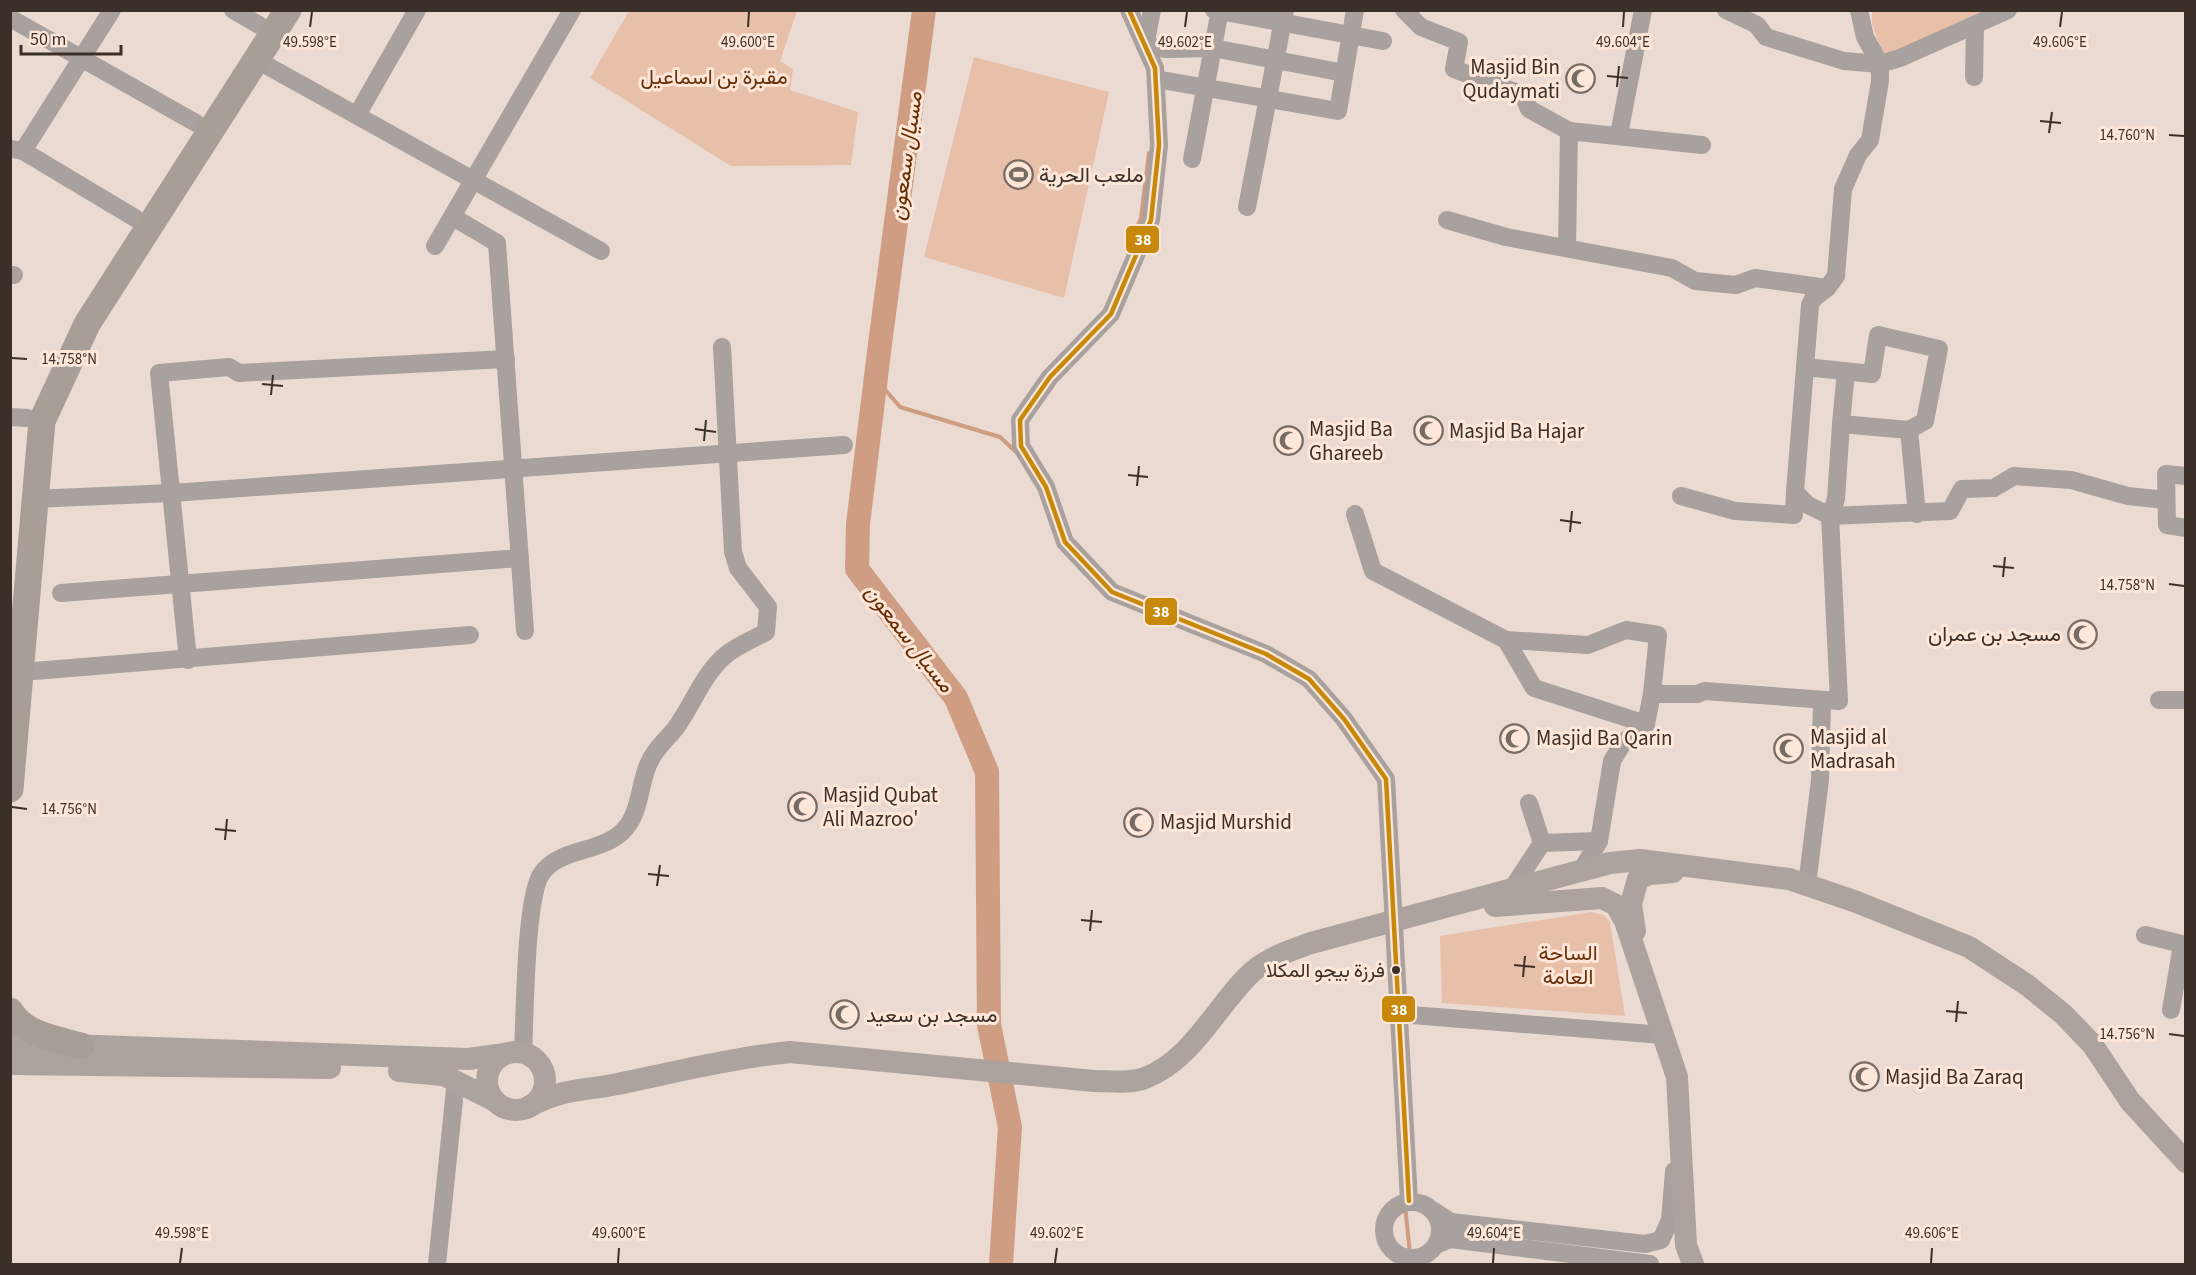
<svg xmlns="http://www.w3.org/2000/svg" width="2196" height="1275" font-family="'Source Sans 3',Vazirmatn,sans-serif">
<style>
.green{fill:#e8c0aa}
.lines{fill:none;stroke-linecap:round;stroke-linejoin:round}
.stream{stroke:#ce9d82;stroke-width:4}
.river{stroke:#ce9d82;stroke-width:24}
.minor{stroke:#a8a19e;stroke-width:18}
.major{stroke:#ada39e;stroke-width:22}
.highway{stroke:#a89e98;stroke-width:27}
.bus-1-casing{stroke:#fee6d9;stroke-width:9}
.bus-1{stroke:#c8880a;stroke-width:4.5}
.ticks{fill:none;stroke:#3b2f29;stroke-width:2}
.bus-dot{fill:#3b2f29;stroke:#fee6d9;stroke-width:2}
.labels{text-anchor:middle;stroke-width:6;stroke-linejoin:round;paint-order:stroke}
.bus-label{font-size:20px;fill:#3b2f29;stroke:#fee6d9;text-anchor:end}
.poi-label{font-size:21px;fill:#3b2f29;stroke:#fee6d9;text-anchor:start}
.park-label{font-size:21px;fill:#6a2f06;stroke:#fee6d9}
.water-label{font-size:22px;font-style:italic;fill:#662b00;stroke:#fee6d9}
.ticks-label{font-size:15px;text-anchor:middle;fill:#3b2f29;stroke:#fee6d9;stroke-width:6;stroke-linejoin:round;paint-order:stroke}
.line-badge{stroke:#fee6d9;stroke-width:2}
.badge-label{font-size:16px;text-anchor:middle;font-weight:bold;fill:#fff}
</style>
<rect width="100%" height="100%" fill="#eadad2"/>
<g class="green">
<path d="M629,11h168l-17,50 13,8 -3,21 68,22 -7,53 -120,1 -141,-88z"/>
<path d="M1872,11h132l-101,43 -21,-1 -10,-30z"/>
<path d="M974,57l135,35 -45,206 -140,-41z"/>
<path d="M1591,912l13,3 6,7 15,94 -183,-13 -2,-67z"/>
</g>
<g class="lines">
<g class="stream">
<path d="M1129,248l12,-30 8,-65"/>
<path d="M876,379l24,28 100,30 15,14"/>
<path d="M1405,1205l6,59"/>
</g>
<path class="river" d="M924,10l-44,334 -22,180 -1,45 99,129 31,74 2,253 21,102 -9,137"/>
<g class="minor">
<path d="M233,10l26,15"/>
<path d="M1129,10l26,58 4,77 -8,75 -40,94 -61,63 -30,43 1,26 25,41 19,55 47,50 154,62 43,25 35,40 42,60 23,422"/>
<path d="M1152,10l-7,36 22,3 46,-1 131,25"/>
<path d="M1214,10l169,31"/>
<path d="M1404,10l17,17 38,15 -5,27 69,26 6,14 40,22"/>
<path d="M1726,10l31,15 9,12 78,24 36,3 20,-6 108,-48"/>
<path d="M1859,10l6,27 15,27v17l-10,59 -12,15 -15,34 -7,87 -9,12 -14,11 -3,6 -15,187 13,13 22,11 120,-5 12,-22 32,-1 20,-12 57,4 57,16 38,4"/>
<path d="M10,18l186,105"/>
<path d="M257,60l344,191"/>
<path d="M1974,77l1,-52"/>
<path d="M1156,79l182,32 17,-101"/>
<path d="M357,115l60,-105"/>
<path d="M1619,134l24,-124"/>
<path d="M12,149l11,2 112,67"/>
<path d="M23,151l89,-141"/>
<path d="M1192,159l28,-149"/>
<path d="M1247,207l38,-197"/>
<path d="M453,217l44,26 28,388"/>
<path d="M1447,220l59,17 166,31 23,13 41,4 19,-7 72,10"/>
<path d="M435,246l137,-236"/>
<path d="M1567,248l2,-117 133,14"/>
<path d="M10,275h4"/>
<path d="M1805,367l67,7 6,-39 61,14 -14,72 -16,9 -68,-6 5,-53"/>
<path d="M10,417l17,1"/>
<path d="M1909,430l8,84"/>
<path d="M2186,476l-20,-2 1,51 19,3"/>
<path d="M1681,496l54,15 59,4 1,-23"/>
<path d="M33,499l139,-6 672,-48"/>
<path d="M1355,514l18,57 133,69 28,48 112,36"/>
<path d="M61,593l459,-35"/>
<path d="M1506,640l82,5 38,-15 32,5 -6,59"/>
<path d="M188,660l-29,-287 70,-6 10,6 267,-14"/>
<path d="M10,673l460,-38"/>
<path d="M2159,700h27"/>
<path d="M1542,843l57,-2"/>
<path d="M1581,871l18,-30 13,-80 11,-18 23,-19 6,-30h45l8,-3 134,10 -9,-185 6,-17 5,-75"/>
<path d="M1807,885l13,-105 2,-79"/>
<path d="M1511,890l31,-47 -13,-40"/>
<path d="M2145,935l41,10"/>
<path d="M2171,1010l11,-65"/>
<path d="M1399,1014l264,21"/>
<path d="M523,1053c2,-35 2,-158 19,-180 18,-25 58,-20 80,-41 18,-16 17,-46 26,-67 6,-15 17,-24 27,-36 18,-24 28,-56 52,-75 11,-9 27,-15 39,-22l2,-25 -30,-39 -5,-16 -11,-205"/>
<circle cx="1412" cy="1230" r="28"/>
<path d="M1434,1211l17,11 194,22 16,-4 9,-20 4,-49"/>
<path d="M1436,1245l14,-6 200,25"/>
<path d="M437,1264l19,-184"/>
</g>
<g class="major">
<path d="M1495,906l107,-8 14,7 9,16 52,156 9,168 7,19"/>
<path d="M1635,931l-4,-27 7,-25 11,-5 24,-2"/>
<path d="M10,1043l458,16 37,-5"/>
<circle cx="516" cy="1081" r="29"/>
<path d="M10,1064l320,4"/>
<path d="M399,1071l44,4 52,26"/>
<path d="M530,1106c33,-18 54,-15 88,-22 57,-12 114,-26 172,-32l304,29c16,0 36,3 51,-3 45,-17 69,-67 101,-100 17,-19 41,-26 65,-35l299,-80 30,-3 149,19 65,22 115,46 58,38 36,29 29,30 38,57 56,61"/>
</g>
<g class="highway">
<path d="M10,789l32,-368 45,-97 201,-314"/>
<path d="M10,1011c14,24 46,28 71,35"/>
</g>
<defs>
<path id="bus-1" d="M1129,10l26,58 4,77 -8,75 -40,94 -61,63 -30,43 1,26 25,41 19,55 47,50 154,62 43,25 35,40 42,60 23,422"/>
</defs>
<use href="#bus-1" class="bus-1-casing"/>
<use href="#bus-1" class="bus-1"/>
</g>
<path class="ticks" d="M310,27l2,-15M748,27l1,-15M1185,27l2,-15M1623,27l1,-15M2060,27l2,-15M1607,76l21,2M1617,87l2,-21M2040,121l21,2M2049,133l3,-21M2169,135l15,1M12,358l15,1M262,384l21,2M271,395l2,-20M695,429l21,3M704,441l2,-21M1128,475l20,2M1137,486l2,-20M1560,520l21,3M1570,532l2,-21M1993,566l21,2M2003,577l2,-20M2169,584l15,2M12,807l15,2M215,829l21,2M225,840l2,-21M648,874l21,2M657,886l3,-21M1081,920l21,2M1090,931l2,-21M1514,965l21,2M1523,977l2,-21M1946,1011l21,2M1956,1022l2,-21M2169,1034l15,2M180,1263l2,-15M618,1263l1,-15M1055,1263l2,-15M1493,1263l1,-15M1931,1263l1,-15"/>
<defs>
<symbol id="mosque-ring" viewBox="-11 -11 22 22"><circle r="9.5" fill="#fee6d9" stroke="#786b64" stroke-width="1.5"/><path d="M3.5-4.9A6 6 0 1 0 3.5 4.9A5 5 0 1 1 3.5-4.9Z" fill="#786b64"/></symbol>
<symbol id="stadium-ring" viewBox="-11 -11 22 22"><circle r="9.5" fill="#fee6d9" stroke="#786b64" stroke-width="1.5"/><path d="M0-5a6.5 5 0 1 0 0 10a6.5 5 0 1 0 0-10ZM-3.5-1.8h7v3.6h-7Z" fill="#786b64"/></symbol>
</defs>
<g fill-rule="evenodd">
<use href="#mosque-ring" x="1564" y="62" width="33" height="33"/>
<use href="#stadium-ring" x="1002" y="158" width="33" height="33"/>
<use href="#mosque-ring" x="1412" y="414" width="33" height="33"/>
<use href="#mosque-ring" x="1272" y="424" width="33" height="33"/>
<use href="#mosque-ring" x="2066" y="618" width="33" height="33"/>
<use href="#mosque-ring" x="1498" y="722" width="33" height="33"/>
<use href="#mosque-ring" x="1772" y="732" width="33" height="33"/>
<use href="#mosque-ring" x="786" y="790" width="33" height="33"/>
<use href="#mosque-ring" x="1122" y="806" width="33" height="33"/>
<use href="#mosque-ring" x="828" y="998" width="33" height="33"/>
<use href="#mosque-ring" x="1848" y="1060" width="33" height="33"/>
</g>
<circle class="bus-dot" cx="1396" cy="970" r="5"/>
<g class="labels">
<g class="bus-label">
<text x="1385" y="977">فرزة بيجو المكلا</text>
</g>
<g class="poi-label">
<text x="1560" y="74" text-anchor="end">Masjid Bin<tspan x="1560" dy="24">Qudaymati</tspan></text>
<text x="1039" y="182">ملعب الحرية</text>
<text x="1309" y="436">Masjid Ba<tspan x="1309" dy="24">Ghareeb</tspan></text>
<text x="1449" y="438">Masjid Ba Hajar</text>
<text x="2061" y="641" text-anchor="end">مسجد بن عمران</text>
<text x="1810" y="744">Masjid al<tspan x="1810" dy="24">Madrasah</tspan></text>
<text x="1536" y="745">Masjid Ba Qarin</text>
<text x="823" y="802">Masjid Qubat<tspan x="823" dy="24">Ali Mazroo'</tspan></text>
<text x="1160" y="829">Masjid Murshid</text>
<text x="866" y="1022">مسجد بن سعيد</text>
<text x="1885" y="1084">Masjid Ba Zaraq</text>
</g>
<g class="park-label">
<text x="714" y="84">مقبرة بن اسماعيل</text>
<text x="1568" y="960">الساحة<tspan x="1568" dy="24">العامة</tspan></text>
</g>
<g class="water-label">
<text transform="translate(905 156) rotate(-82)" y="8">مسيال سمعون</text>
<text transform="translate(910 638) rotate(52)" y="8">مسيال سمعون</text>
</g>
</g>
<g class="ticks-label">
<text x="310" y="47">49.598°E</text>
<text x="748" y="47">49.600°E</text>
<text x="1185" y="47">49.602°E</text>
<text x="1623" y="47">49.604°E</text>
<text x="2060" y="47">49.606°E</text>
<text x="2127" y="140">14.760°N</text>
<text x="69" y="364">14.758°N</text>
<text x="2127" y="590">14.758°N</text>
<text x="69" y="814">14.756°N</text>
<text x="2127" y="1039">14.756°N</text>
<text x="182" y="1238">49.598°E</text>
<text x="619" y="1238">49.600°E</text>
<text x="1057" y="1238">49.602°E</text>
<text x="1494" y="1238">49.604°E</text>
<text x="1932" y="1238">49.606°E</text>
</g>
<g class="line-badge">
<rect x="1125" y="225" width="35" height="29" rx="6" fill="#c8880a"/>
<rect x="1144" y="597" width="34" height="29" rx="6" fill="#c8880a"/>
<rect x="1381" y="995" width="35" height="28" rx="6" fill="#c8880a"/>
</g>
<g class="badge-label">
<text x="1143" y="245">38</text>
<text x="1161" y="617">38</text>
<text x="1399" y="1015">38</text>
</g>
<rect width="2196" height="1275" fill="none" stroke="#3b2f29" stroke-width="24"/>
<path d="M21 45v9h100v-9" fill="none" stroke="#3b2f29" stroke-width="3"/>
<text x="30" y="45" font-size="18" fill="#3b2f29" stroke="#fee6d9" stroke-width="4.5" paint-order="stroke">50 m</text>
</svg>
